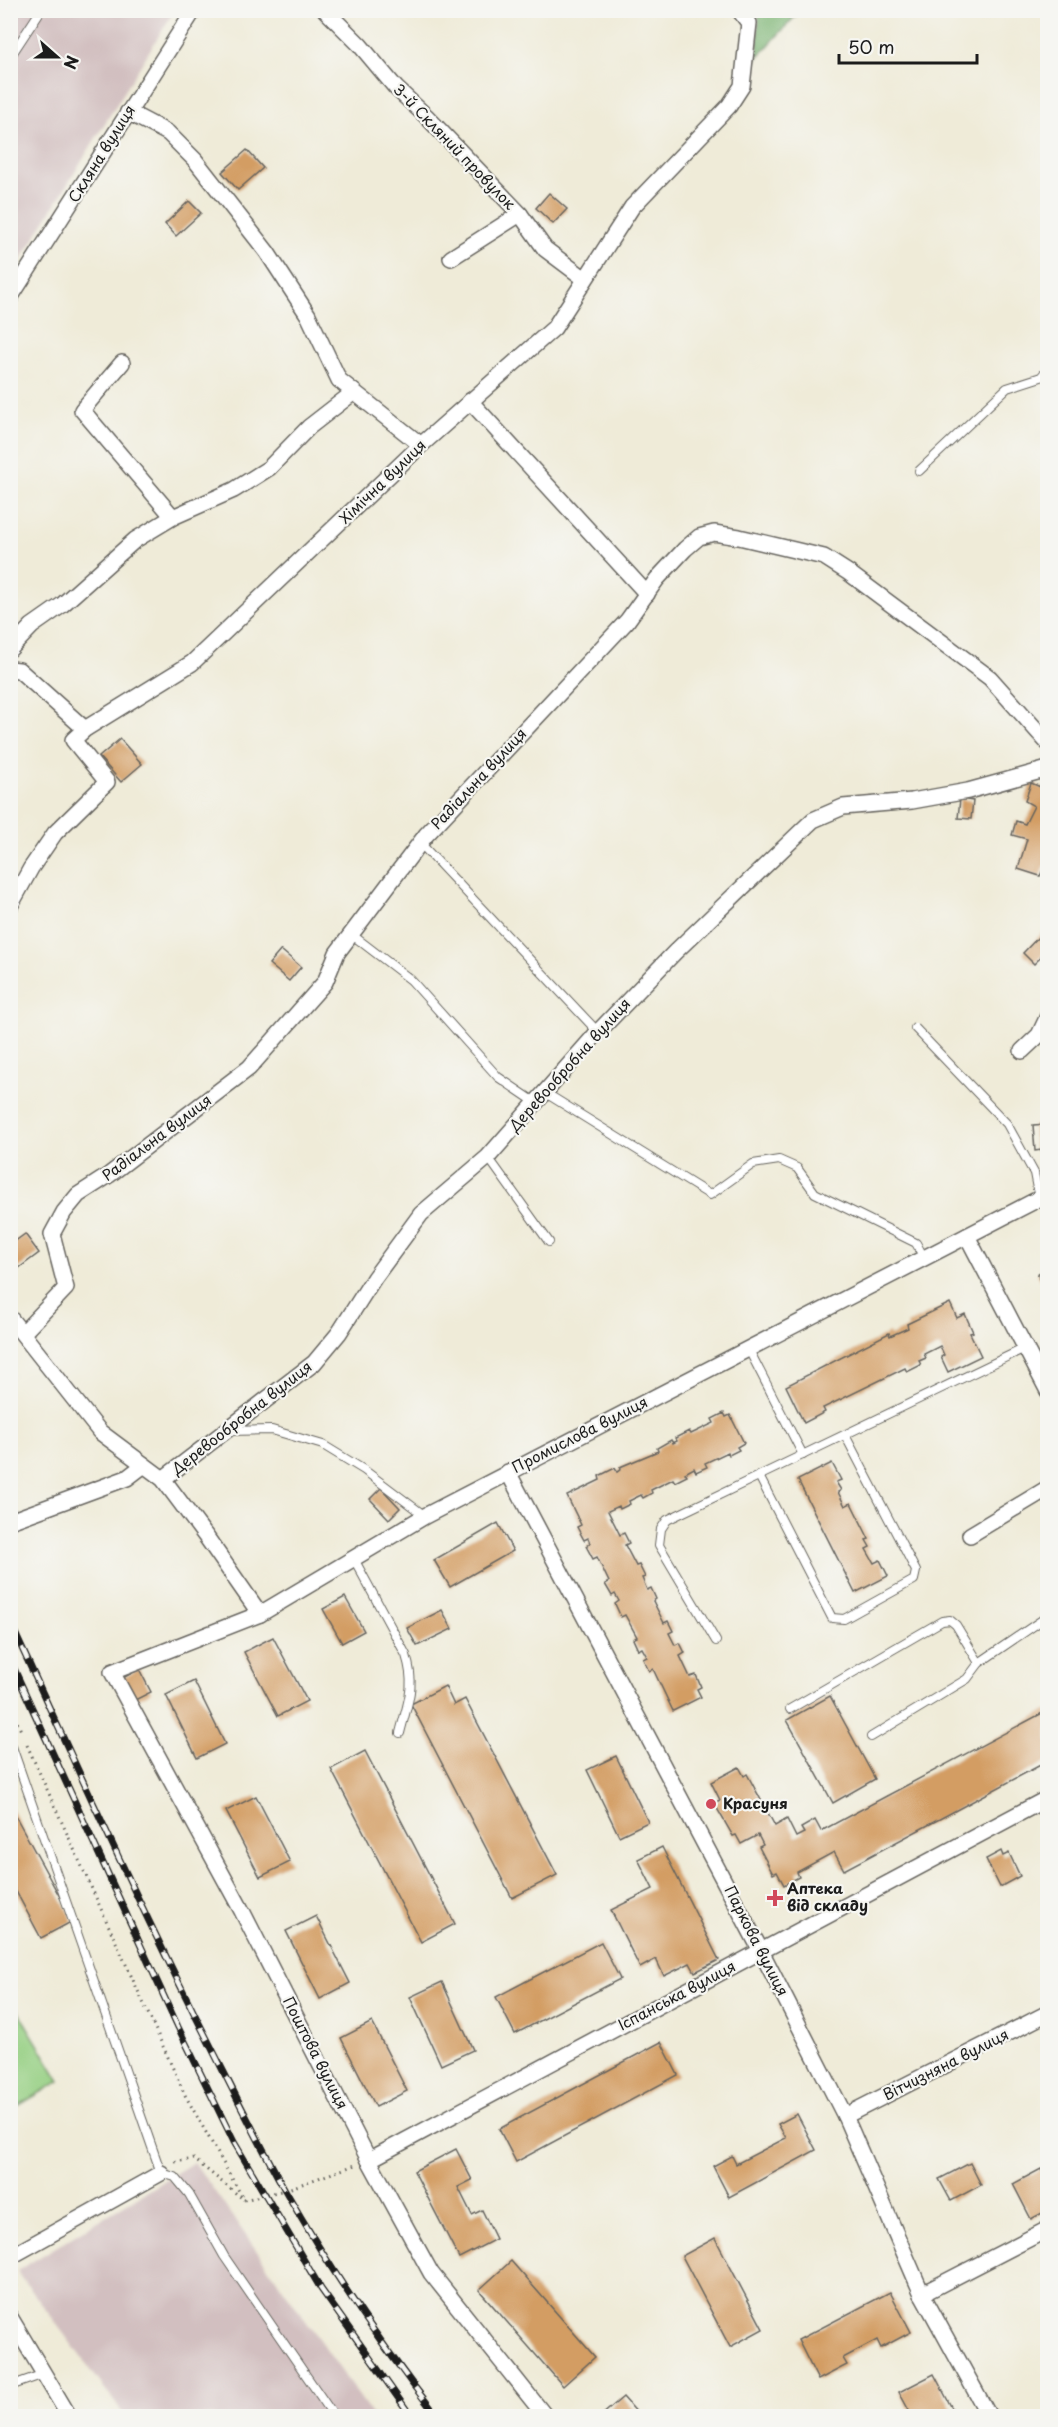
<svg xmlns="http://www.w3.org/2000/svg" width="1058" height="2427" font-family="'Playpen Sans',sans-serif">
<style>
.industrial{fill:#d2bfc0}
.green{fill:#95cf82;stroke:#58764f;stroke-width:1.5}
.forest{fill:#78b270;stroke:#4a6746;stroke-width:1.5}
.building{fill:#d39d64}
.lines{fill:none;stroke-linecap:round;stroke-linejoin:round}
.service-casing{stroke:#66645e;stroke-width:10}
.minor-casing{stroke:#66645e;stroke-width:18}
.path{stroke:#66645e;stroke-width:3;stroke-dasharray:1.5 4.5;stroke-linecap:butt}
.service{stroke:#fff;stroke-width:8}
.minor{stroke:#fff;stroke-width:15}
.rail-casing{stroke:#1c1c1c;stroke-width:7}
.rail{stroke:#f6f6f2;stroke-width:4.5;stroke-dasharray:14;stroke-linecap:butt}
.poi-dot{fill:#d1495b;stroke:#f6f6f2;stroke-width:2}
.labels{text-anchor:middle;stroke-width:4.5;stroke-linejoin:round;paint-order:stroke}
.street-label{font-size:15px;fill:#1c1c1c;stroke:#f6f6f2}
.poi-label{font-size:15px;font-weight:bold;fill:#1c1c1c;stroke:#f6f6f2;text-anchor:start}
</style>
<rect width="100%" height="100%" fill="#f6f6f2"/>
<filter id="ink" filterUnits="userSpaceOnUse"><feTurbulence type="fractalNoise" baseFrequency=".0167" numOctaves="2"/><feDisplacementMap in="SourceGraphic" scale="12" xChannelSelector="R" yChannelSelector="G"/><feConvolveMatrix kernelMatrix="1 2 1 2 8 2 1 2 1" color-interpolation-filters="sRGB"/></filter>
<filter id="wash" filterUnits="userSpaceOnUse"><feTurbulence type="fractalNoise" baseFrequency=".008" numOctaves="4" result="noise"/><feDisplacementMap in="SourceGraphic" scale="24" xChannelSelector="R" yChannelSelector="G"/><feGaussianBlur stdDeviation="1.35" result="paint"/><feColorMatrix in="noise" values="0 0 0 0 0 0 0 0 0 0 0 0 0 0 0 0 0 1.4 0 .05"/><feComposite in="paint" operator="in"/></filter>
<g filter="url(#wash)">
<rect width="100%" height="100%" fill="#efebd8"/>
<g class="industrial">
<path d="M11,11h163l-163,265z"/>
<path d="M194,2162l179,254h-248l-108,-145z"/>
</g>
<path class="green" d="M10,1998l50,83 -49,29h-1z"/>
<path class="forest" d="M759,11h41l-43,47z"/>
<g id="blocks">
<g class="building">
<path d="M247,150l16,18 -25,22 -16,-18z"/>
<path d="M549,193l18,16 -14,15 -17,-16z"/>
<path d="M189,201l12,12 -25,23 -11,-12z"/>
<path d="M120,739l22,25 -21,18 -22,-25z"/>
<path d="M1048,779v81l-8,16 -22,-7 9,-30 -15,-4 4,-14 9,3 9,-18 -9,-5 6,-18 12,5z"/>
<path d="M960,799l13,2 -2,18 -13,-1z"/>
<path d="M1043,932l5,5v13l-14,14 -11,-11z"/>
<path d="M281,950l20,17 -12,14 -20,-17z"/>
<path d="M1048,1124v25l-13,2 -2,-26z"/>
<path d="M25,1234l14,19 -24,18 -5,-7v-19z"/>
<path d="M1048,1267v24l-11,-17z"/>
<path d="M950,1303l7,15 8,-4 8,18 -3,1 11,23 -33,16 -7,-15 3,-2 -4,-9 -16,8 2,4 -7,3 2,4 -14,7 -2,-4 -82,40 2,4 -21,11 -18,-37 103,-53 1,3 18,-8 -1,-4z"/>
<path d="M724,1413l2,4 4,-2 14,28 -7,4 2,3 -10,5 -1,-3 -23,11 2,4 -11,5 -2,-4 -9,5 2,3 -12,6 -2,-3 -22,11 1,3 -9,5 -2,-3 -12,6 1,3 -10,5 -1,-3 -11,5 12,24 4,-2 5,10 -4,2 11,21 3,-1 6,12 -3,1 5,12 4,-2 5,11 -3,2 11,22 4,-2 5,10 -4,2 6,12 5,-2 5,10 -5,3 10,21 6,-2 5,12 -4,2 4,8 -28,14 -20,-42 -4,2 -6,-12 4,-2 -5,-9 -4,2 -5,-11 4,-2 -12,-22 -4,2 -6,-13 4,-3 -4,-7 -3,2 -7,-12 4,-2 -12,-25 -4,2 -7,-13 4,-3 -2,-5 -4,2 -7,-13 4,-2 -14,-29 33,-16 -1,-4 16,-8 2,4 4,-3 -1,-2 38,-16 -1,-3 14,-8 2,3 4,-2 -2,-3 14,-7 2,3 23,-11 -2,-4z"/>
<path d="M832,1463l9,17 -5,2 5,8 -3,2 7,14 6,-3 18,36 -3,1 4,7 -4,2 8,14 6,-3 8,16 -33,17 -57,-113z"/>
<path d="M381,1488l19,20 -11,11 -19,-20z"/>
<path d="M498,1523l15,28 -63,36 -16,-27z"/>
<path d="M345,1597l19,34 -22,12 -19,-34z"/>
<path d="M442,1610l10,19 -35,17 -10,-18z"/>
<path d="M273,1637l34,64 -29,15 -34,-64z"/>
<path d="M139,1669l12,23 -18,9 -12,-22z"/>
<path d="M194,1681l31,63 -28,14 -31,-63z"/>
<path d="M445,1686l9,19 11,-6 92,176 -45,23 -101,-194z"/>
<path d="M830,1696l45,83 -42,24 -46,-83z"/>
<path d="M1048,1710v51l-204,109 -10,-18 -37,20 2,5 -15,8 -7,-13 -4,2 -14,-27 4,-2 -5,-10 -17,9 -5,-9 -3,1 -19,-33 6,-3 -9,-18 28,-15 5,9 3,-2 28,52 12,-7 9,18 8,-4 -3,-5 14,-8 6,11z"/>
<path d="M365,1751l90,173 -34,18 -90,-173z"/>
<path d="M616,1756l32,66 -29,14 -32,-66z"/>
<path d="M256,1796l34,66 -30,15 -34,-66z"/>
<path d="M10,1806l63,115 -32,17 -31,-58z"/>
<path d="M662,1847l57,113 -24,12 -5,-9 -26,13 -8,-17 -16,9 -29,-58 42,-21 -15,-30z"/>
<path d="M1001,1851l2,5 6,-3 11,23 -20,11 -14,-28z"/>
<path d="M316,1916l34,67 -30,16 -34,-68z"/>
<path d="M601,1942l19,37 -105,55 -19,-37z"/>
<path d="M442,1982l31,68 -32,15 -31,-68z"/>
<path d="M372,2022l35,69 -31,16 -35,-69z"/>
<path d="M661,2042l17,33 -162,87 -17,-33z"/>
<path d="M797,2114l19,36 -87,47 -16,-31 19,-10 4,8 50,-26 -8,-14z"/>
<path d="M456,2149l16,31 -14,7 14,28 10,-5 14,29 -37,19 -45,-87z"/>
<path d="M970,2163l11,22 -30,16 -12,-22z"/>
<path d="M1041,2169l7,12v29l-17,9 -18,-35z"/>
<path d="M715,2238l48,91 -33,18 -48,-91z"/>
<path d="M511,2261l84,96 -32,29 -84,-96z"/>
<path d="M890,2292l21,40 -30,16 -4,-8 -34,18 4,7 -29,15 -20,-40z"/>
<path d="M934,2374l22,42h-44l-13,-24z"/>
<path d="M623,2397l17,19h-39z"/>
</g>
</g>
</g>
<g filter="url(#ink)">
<use href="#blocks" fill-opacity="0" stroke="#66645e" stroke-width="1.5"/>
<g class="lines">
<defs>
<g id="service">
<path d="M10,57l31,-47"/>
<path d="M919,471l88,-83 34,-11 7,-8"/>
<path d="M420,843l178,189"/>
<path d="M351,934l60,46 87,97 37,25"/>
<path d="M915,1028l92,96 27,49 5,26"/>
<path d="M544,1092l166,103 43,-31 26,-4 18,8 18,25 101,50 8,15"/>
<path d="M488,1157l61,85"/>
<path d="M748,1348l55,107"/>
<path d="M229,1431l43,-1 51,15 41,25 61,46"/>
<path d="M759,1476l73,142 12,1 70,-39 2,-9 -71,-136"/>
<path d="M354,1559l52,96c10,32 2,46 -6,78"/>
<path d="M716,1641l-57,-96 2,-16 6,-9 358,-172"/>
<path d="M790,1709l152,-88 8,-1 6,5 23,38"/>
<path d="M871,1737l96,-58 12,-16 69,-47"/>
<path d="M10,1741l151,432 14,4 14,17 35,62 110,160"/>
<path d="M10,2386l34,-12"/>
</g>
<g id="minor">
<path d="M325,10l35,35 36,43 30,28 94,98 25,35 40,30"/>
<path d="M128,112l40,21 27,27 72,92 41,63 31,65 82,65"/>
<path d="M451,258l69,-44"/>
<path d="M10,298l184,-288"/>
<path d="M122,363l-40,47 91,107"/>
<path d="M470,401l177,193"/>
<path d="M10,649l22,-23 30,-21 73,-65 38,-23 61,-27 35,-22 40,-41 45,-35"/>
<path d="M10,669l9,1 66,59"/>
<path d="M10,906l21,-38 24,-35 52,-51 -34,-42 12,-11 107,-66 229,-218 133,-117 78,-121 97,-101 13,-20 7,-63 -10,-13"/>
<path d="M1022,1051l17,-16 9,-19"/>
<path d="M967,1236l81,155"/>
<path d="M10,1318l90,114 63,47 44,59 53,76"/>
<path d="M23,1333l43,-45 -14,-54 12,-22 14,-17 31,-20 140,-107 76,-86 12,-29 89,-118 201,-214 30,-42 28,-30 14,-12 15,-4 25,4 85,20 25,16 141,105 58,65"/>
<path d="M508,1472l253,479 84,165 77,178 67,122"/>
<path d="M163,1479l151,-116 25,-30 35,-55 47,-64 67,-57 110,-125 77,-80 138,-132 30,-13 69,-6 56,-10 80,-22"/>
<path d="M10,1521l117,-43 17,-13"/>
<path d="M970,1535l78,-47"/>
<path d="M845,2116l203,-103"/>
<path d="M369,2160l679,-362"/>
<path d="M10,2257l151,-84"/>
<path d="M922,2294l126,-65"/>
<path d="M10,2317l59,99"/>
<path d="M545,2416l-114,-143 -62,-113 -127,-249 -130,-239 148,-58 165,-98 623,-322"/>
</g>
</defs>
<use href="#service" class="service-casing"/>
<use href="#minor" class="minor-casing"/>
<g class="path">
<path d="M10,1706l12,27"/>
<path d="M27,1745l158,350 59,105"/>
<path d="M175,2162l19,-3 50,41 41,-10 70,-25"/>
</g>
<use href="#service" class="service"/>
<use href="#minor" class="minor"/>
<defs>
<g id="rail">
<path d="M10,1622c62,135 123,270 190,403 28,55 55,111 85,165 45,79 96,155 152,226"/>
<path d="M10,1660l168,367 56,115 87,147 90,127"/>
</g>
</defs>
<use href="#rail" class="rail-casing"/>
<use href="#rail" class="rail"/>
</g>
</g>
<g class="poi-dot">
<circle cx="711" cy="1804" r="6"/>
<path d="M772 1889h6v6h6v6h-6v6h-6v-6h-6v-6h6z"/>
</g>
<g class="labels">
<g class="street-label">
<text transform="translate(454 147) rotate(46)" y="5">3-й Скляний провулок</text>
<text transform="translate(102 154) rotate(-58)" y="5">Скляна вулиця</text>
<text transform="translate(383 482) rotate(-44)" y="5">Хімічна вулиця</text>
<text transform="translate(479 779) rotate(-47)" y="5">Радіальна вулиця</text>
<text transform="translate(570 1065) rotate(-48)" y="5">Деревообробна вулиця</text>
<text transform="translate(157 1138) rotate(-37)" y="5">Радіальна вулиця</text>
<text transform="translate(242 1418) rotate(-38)" y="5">Деревообробна вулиця</text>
<text transform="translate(580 1435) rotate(-27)" y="5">Промислова вулиця</text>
<text transform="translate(756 1941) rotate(63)" y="5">Паркова вулиця</text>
<text transform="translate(677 1996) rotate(-28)" y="5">Іспанська вулиця</text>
<text transform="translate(315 2053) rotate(63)" y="5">Поштова вулиця</text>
<text transform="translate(946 2065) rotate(-27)" y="5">Вітчизняна вулиця</text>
</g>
<g class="poi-label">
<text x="723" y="1809">Красуня</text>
<text x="787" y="1894">Аптека<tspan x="787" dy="17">від складу</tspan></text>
</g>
</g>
<rect width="1058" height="2427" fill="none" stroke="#f6f6f2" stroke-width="36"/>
<g transform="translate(57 57) rotate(111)" stroke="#f6f6f2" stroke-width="4.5" paint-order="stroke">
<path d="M0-4.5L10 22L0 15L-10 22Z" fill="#1c1c1c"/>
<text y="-9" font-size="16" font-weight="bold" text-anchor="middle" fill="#1c1c1c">N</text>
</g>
<path d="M839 54v9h138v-9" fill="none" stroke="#1c1c1c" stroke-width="3"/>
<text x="848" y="54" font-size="18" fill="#1c1c1c" stroke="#f6f6f2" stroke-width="4.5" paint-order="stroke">50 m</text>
</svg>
